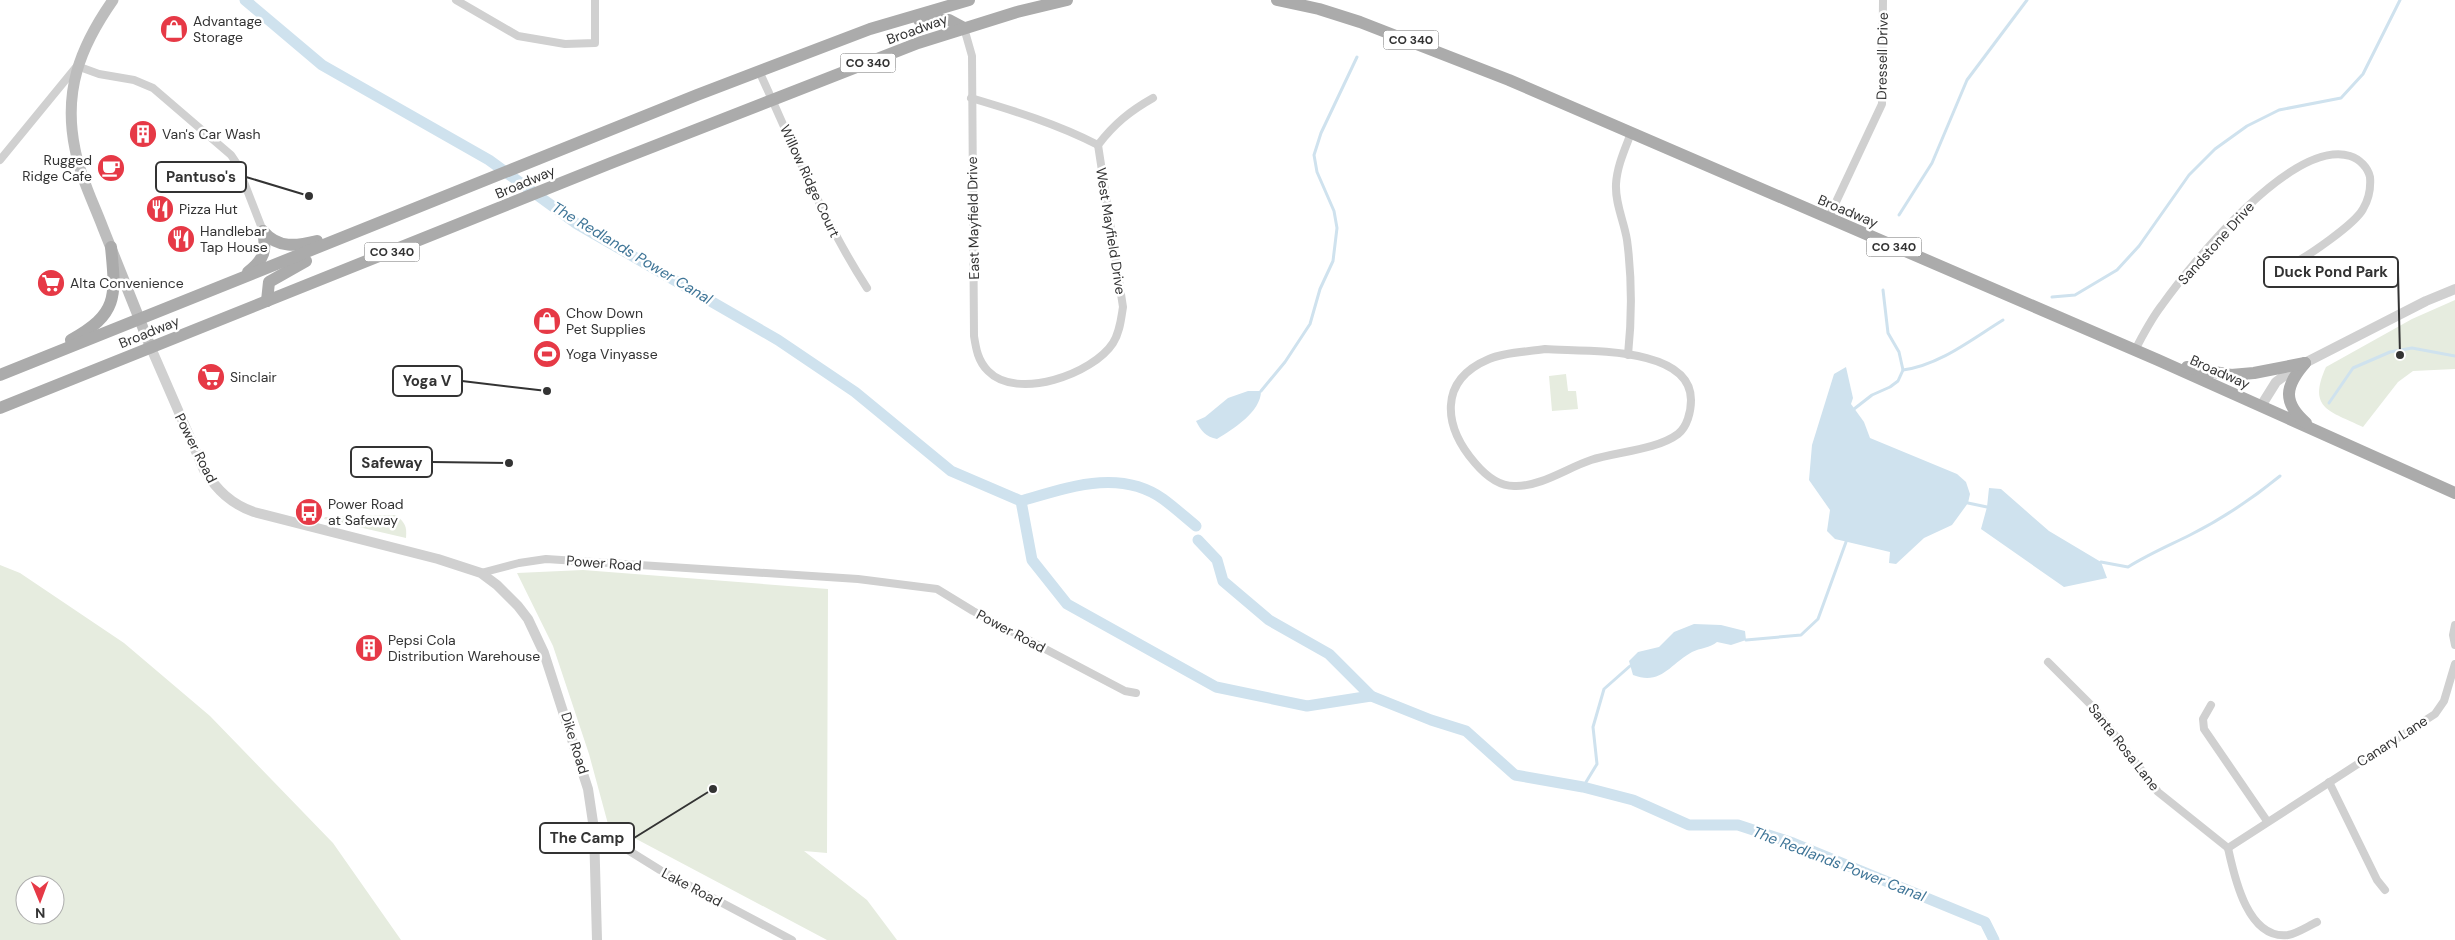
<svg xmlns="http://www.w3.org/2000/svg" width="2455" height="940" font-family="'DM Sans',sans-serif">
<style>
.green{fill:#e6ecdf;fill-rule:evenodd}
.water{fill:#cfe2ee}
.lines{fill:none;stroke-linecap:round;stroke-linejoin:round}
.stream{stroke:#cfe2ee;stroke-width:3}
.canal{stroke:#cfe2ee;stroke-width:11}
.minor{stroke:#d0d0d0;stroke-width:8}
.tertiary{stroke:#d0d0d0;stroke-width:10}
.secondary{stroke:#bdbdbd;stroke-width:11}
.primary{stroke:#ababab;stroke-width:12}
.labels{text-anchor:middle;stroke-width:5;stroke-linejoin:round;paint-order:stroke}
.shield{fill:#fff;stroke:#707070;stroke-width:1}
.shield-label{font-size:12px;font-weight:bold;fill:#333}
.poi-label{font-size:14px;fill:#333;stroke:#fff;text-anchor:start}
.street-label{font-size:14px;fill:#333;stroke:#fff}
.water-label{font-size:15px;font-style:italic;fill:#3f7597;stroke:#fff}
.leader{fill:none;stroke:#333;stroke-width:2}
.callout-dot{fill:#333;stroke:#fff;stroke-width:2}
.callout{fill:#fff;stroke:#333;stroke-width:2}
.callout-label{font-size:15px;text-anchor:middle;font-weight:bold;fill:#333}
</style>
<rect width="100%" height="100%" fill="#fff"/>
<g class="green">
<path d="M2455,300v69l-42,2 -15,11 -35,45c-33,-16 -56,-18 -37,-60l86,-48z"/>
<path d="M1566,374l2,17h8l2,18 -26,2 -3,-35z"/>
<path d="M395,515c10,7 12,11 11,23l-82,-19 1,-2z"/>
<path d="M0,565l20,8 104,70 86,73 123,127 68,97h-401zM25,885h30v30h-30z"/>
<path d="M583,570l245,19 -1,264 -23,-2 63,49 30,40h-70l-219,-116 -19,-70 -36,-108 -36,-73z"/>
</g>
<g class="water">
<path d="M1846,367l7,31 -2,6 13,18 6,16 87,36 9,8 4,12 -2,9 -16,22 -28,13 -28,26 -7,-1 1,-11 -55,-13 -8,-8 3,-21 -21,-30 3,-35 22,-71z"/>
<path d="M1248,391h13c0,21 -28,38 -44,48 -11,-2 -16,-8 -21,-18l9,-4 23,-19z"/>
<path d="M1989,488l12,1 48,42 52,31 6,16 -43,9 -83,-58 6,-22z"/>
<path d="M1694,624l27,1 24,6 1,9 -15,5 -14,-3c-7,6 -17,6 -25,10 -22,12 -31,34 -59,23l-4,-14 9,-9 21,-5 15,-15z"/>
</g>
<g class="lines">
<g class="stream">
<path d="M1899,215l33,-52 35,-83 60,-80"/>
<path d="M2052,297l23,-2 42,-25 22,-24 50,-71 26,-26 32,-23 32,-16 62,-12 22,-24 37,-74"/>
<path d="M1903,370c37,-5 69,-31 100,-50"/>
<path d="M1261,391l24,-29 25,-38 10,-35 13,-28 4,-33 -3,-17 -17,-39 -3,-17 7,-22 36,-76"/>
<path d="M2329,403l24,-35 37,-16 22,-4 43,8"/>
<path d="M1854,409l18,-14 18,-8 8,-6 5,-11 -4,-18 -11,-19 -5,-43"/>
<path d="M1968,503l19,4"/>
<path d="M2101,562l27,5c21,-13 40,-21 62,-32 32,-16 63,-37 90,-59"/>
<path d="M1746,640l55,-5 17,-16 28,-77"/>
<path d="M1583,787l14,-23 -4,-37 11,-38 26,-23"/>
</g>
<g class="canal">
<path d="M245,0l77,65 167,95 88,64 201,116 77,52 96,79 70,30c46,-13 98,-33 142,-2 11,8 22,18 33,27"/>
<path d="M1021,501l11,59 35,44 149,83 91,19 64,-10 60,24 35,11 49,44 68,12 50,13 56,25h49l55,18 192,79 9,18"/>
<path d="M1198,540l19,20 6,21 46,39 60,34 42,42"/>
</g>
<g class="minor">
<path d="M456,0l62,36 47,8 30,-1v-43"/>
<path d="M964,28l8,28 2,280c2,13 4,25 14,35 29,30 105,3 125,-28 7,-11 8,-24 10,-36l-25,-162"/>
<path d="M759,71c34,74 64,149 108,217"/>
<path d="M971,98c44,13 86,26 127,47"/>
<path d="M1098,145c16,-21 32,-34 55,-47"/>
<path d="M0,160l77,-94 22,8 35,6 19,8 78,67 6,9 26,67"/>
<path d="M1828,219l54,-115 1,-104"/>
<path d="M1545,349c38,3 146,-4 146,51 0,12 -4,27 -13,34 -21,16 -63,18 -87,26 -24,8 -49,26 -75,26 -17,1 -30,-10 -41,-23 -31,-36 -38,-82 14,-104 16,-7 38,-7 56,-10z"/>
<path d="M2135,350c8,-15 16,-31 27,-45 31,-43 130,-166 188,-149 10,3 18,12 20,21 1,12 -1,22 -7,32 -8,15 -56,48 -71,55 -7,3 -15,5 -22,7"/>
<path d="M1628,355c4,-38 4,-77 -1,-115 -3,-19 -12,-36 -11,-56 1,-18 9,-35 15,-51"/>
<path d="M481,573l38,-10 27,-4 312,20 79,10 36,22 152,80 11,2"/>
<path d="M2455,625l-2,10 2,10"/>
<path d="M2048,662l47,47 63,83 70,56"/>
<path d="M2211,705l-8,14 1,10 63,92"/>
<path d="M2329,782l48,98 8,10"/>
<path d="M594,829l66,41 132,70"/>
<path d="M2228,848l207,-134 9,-13 11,-37"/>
<path d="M2228,848c6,27 19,92 60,87 10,-2 20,-9 29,-13"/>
</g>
<g class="tertiary">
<path d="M151,348l53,122c13,20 27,34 50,42l184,47 43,14 16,12 21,21 10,13 16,34 44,136 6,40 3,111"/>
<path d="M2261,406l15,-24 19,-14 131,-67 29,-12"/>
</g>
<path class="secondary" d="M113,0c-33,47 -50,91 -38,149 5,27 18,53 28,79 16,40 32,80 48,120"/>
<g class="primary">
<path d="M1277,0l42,9 41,13 149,58 649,280 297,133"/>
<path d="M919,20h30l15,8"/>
<path d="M263,231c15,18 34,15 54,10"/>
<path d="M248,272c16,-12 19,-22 15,-41"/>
<path d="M267,301l2,-19 37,-21"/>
<path d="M71,340c47,-26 45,-43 40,-93"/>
<path d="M2305,363c-20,23 -23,39 1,60"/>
<path d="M2187,367l44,8 23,-2 51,-10"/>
<path d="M0,375l697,-280 173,-66 99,-29"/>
<path d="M0,408l611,-245 307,-120 99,-31 50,-12"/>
</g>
</g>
<defs>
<symbol id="shop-disc" viewBox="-11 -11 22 22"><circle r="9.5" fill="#e63946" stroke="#fff"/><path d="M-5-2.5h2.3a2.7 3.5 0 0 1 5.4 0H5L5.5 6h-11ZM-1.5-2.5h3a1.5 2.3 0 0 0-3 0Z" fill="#fff"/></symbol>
<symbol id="building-disc" viewBox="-11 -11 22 22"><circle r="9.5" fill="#e63946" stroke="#fff"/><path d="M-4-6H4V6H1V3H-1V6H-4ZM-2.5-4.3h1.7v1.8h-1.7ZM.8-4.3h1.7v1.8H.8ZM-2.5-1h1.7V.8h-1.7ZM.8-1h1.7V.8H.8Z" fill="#fff"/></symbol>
<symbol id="cafe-disc" viewBox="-11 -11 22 22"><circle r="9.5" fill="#e63946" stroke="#fff"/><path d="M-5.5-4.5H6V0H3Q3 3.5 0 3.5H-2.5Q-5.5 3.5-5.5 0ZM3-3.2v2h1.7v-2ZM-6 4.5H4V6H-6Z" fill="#fff"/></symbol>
<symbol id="restaurant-disc" viewBox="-11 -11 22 22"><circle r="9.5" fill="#e63946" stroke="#fff"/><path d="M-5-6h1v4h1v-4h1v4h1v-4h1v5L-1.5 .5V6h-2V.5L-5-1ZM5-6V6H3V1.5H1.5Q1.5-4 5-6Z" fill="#fff"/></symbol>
<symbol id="supermarket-disc" viewBox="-11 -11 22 22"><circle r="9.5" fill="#e63946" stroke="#fff"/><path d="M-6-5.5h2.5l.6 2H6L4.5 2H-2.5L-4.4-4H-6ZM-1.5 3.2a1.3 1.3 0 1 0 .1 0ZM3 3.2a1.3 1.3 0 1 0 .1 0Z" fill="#fff"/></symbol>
<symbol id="stadium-disc" viewBox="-11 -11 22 22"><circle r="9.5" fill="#e63946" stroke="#fff"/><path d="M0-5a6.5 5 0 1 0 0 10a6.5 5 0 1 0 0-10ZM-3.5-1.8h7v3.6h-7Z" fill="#fff"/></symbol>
<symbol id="bus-disc" viewBox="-11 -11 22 22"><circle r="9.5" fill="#e63946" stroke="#fff"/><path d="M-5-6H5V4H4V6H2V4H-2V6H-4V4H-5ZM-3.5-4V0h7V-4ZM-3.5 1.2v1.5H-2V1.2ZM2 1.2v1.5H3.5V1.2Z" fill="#fff"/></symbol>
</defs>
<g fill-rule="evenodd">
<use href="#shop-disc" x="158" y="13" width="32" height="32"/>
<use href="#building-disc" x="127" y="118" width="32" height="32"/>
<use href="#cafe-disc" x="95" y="152" width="32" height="32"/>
<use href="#restaurant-disc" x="144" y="193" width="32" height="32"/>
<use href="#restaurant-disc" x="165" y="223" width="32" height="32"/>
<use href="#supermarket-disc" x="35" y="267" width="32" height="32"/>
<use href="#shop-disc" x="531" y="305" width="32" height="32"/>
<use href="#stadium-disc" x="531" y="338" width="32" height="32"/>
<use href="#supermarket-disc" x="195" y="361" width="32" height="32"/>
<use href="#bus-disc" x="293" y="496" width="32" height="32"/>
<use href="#building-disc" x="353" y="632" width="32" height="32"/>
</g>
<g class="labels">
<g class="shield">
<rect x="1383.5" y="30.5" width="55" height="19" rx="4"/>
<rect x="840.5" y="53.5" width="55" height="19" rx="4"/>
<rect x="1866.5" y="237.5" width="55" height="19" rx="4"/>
<rect x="364.5" y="242.5" width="55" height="19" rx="4"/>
</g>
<g class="shield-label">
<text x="1411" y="44">CO 340</text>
<text x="868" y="67">CO 340</text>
<text x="1894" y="251">CO 340</text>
<text x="392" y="256">CO 340</text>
</g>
<g class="poi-label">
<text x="193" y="26">Advantage<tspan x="193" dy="16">Storage</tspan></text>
<text x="162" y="139">Van's Car Wash</text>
<text x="92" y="165" text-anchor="end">Rugged<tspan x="92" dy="16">Ridge Cafe</tspan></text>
<text x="179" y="214">Pizza Hut</text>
<text x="200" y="236">Handlebar<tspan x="200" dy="16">Tap House</tspan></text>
<text x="70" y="288">Alta Convenience</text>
<text x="566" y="318">Chow Down<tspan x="566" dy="16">Pet Supplies</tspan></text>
<text x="566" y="359">Yoga Vinyasse</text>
<text x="230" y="382">Sinclair</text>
<text x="328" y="509">Power Road<tspan x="328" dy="16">at Safeway</tspan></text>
<text x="388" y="645">Pepsi Cola<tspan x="388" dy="16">Distribution Warehouse</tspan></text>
</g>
<g class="street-label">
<text transform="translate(917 29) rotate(-20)" y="5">Broadway</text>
<text transform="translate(1882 56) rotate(-89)" y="5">Dressell Drive</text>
<text transform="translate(810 181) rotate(65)" y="5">Willow Ridge Court</text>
<text transform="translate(525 182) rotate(-23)" y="5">Broadway</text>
<text transform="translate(1848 211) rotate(23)" y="5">Broadway</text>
<text transform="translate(973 218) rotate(-91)" y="5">East Mayfield Drive</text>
<text transform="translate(1111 231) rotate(81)" y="5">West Mayfield Drive</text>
<text transform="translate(2216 243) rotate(-48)" y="5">Sandstone Drive</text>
<text transform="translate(149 332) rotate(-22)" y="5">Broadway</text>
<text transform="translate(2220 372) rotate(24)" y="5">Broadway</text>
<text transform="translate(196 448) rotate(63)" y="5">Power Road</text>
<text transform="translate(604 563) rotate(4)" y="5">Power Road</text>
<text transform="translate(1011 631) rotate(28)" y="5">Power Road</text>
<text transform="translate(2392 741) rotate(-33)" y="5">Canary Lane</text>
<text transform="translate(575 743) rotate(73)" y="5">Dike Road</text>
<text transform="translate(2124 747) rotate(52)" y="5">Santa Rosa Lane</text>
<text transform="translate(692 887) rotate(28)" y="5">Lake Road</text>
</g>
<g class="water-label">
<text transform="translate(632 253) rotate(31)" y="5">The Redlands Power Canal</text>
<text transform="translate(1839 864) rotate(21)" y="5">The Redlands Power Canal</text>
</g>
</g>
<path class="leader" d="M309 196L246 177M2400 355L2398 272M547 391L462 381M509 463L432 462M713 789L634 838"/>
<g class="callout-dot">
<circle cx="309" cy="196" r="5"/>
<circle cx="2400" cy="355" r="5"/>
<circle cx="547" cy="391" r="5"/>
<circle cx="509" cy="463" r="5"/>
<circle cx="713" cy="789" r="5"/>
</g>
<g class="callout">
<rect x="156" y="162" width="90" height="30" rx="5"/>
<rect x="2264" y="257" width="134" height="30" rx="5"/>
<rect x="393" y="366" width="69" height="30" rx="5"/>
<rect x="351" y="447" width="81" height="30" rx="5"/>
<rect x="540" y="823" width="94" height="30" rx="5"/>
</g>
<g class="callout-label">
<text x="201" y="182">Pantuso's</text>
<text x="2331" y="277">Duck Pond Park</text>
<text x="427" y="386">Yoga V</text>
<text x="392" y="468">Safeway</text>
<text x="587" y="843">The Camp</text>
</g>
<g transform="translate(40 900) rotate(179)"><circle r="24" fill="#ffffff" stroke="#adadad"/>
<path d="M0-4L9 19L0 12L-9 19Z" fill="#e63946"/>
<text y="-8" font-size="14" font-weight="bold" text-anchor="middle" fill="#333333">N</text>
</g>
</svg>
